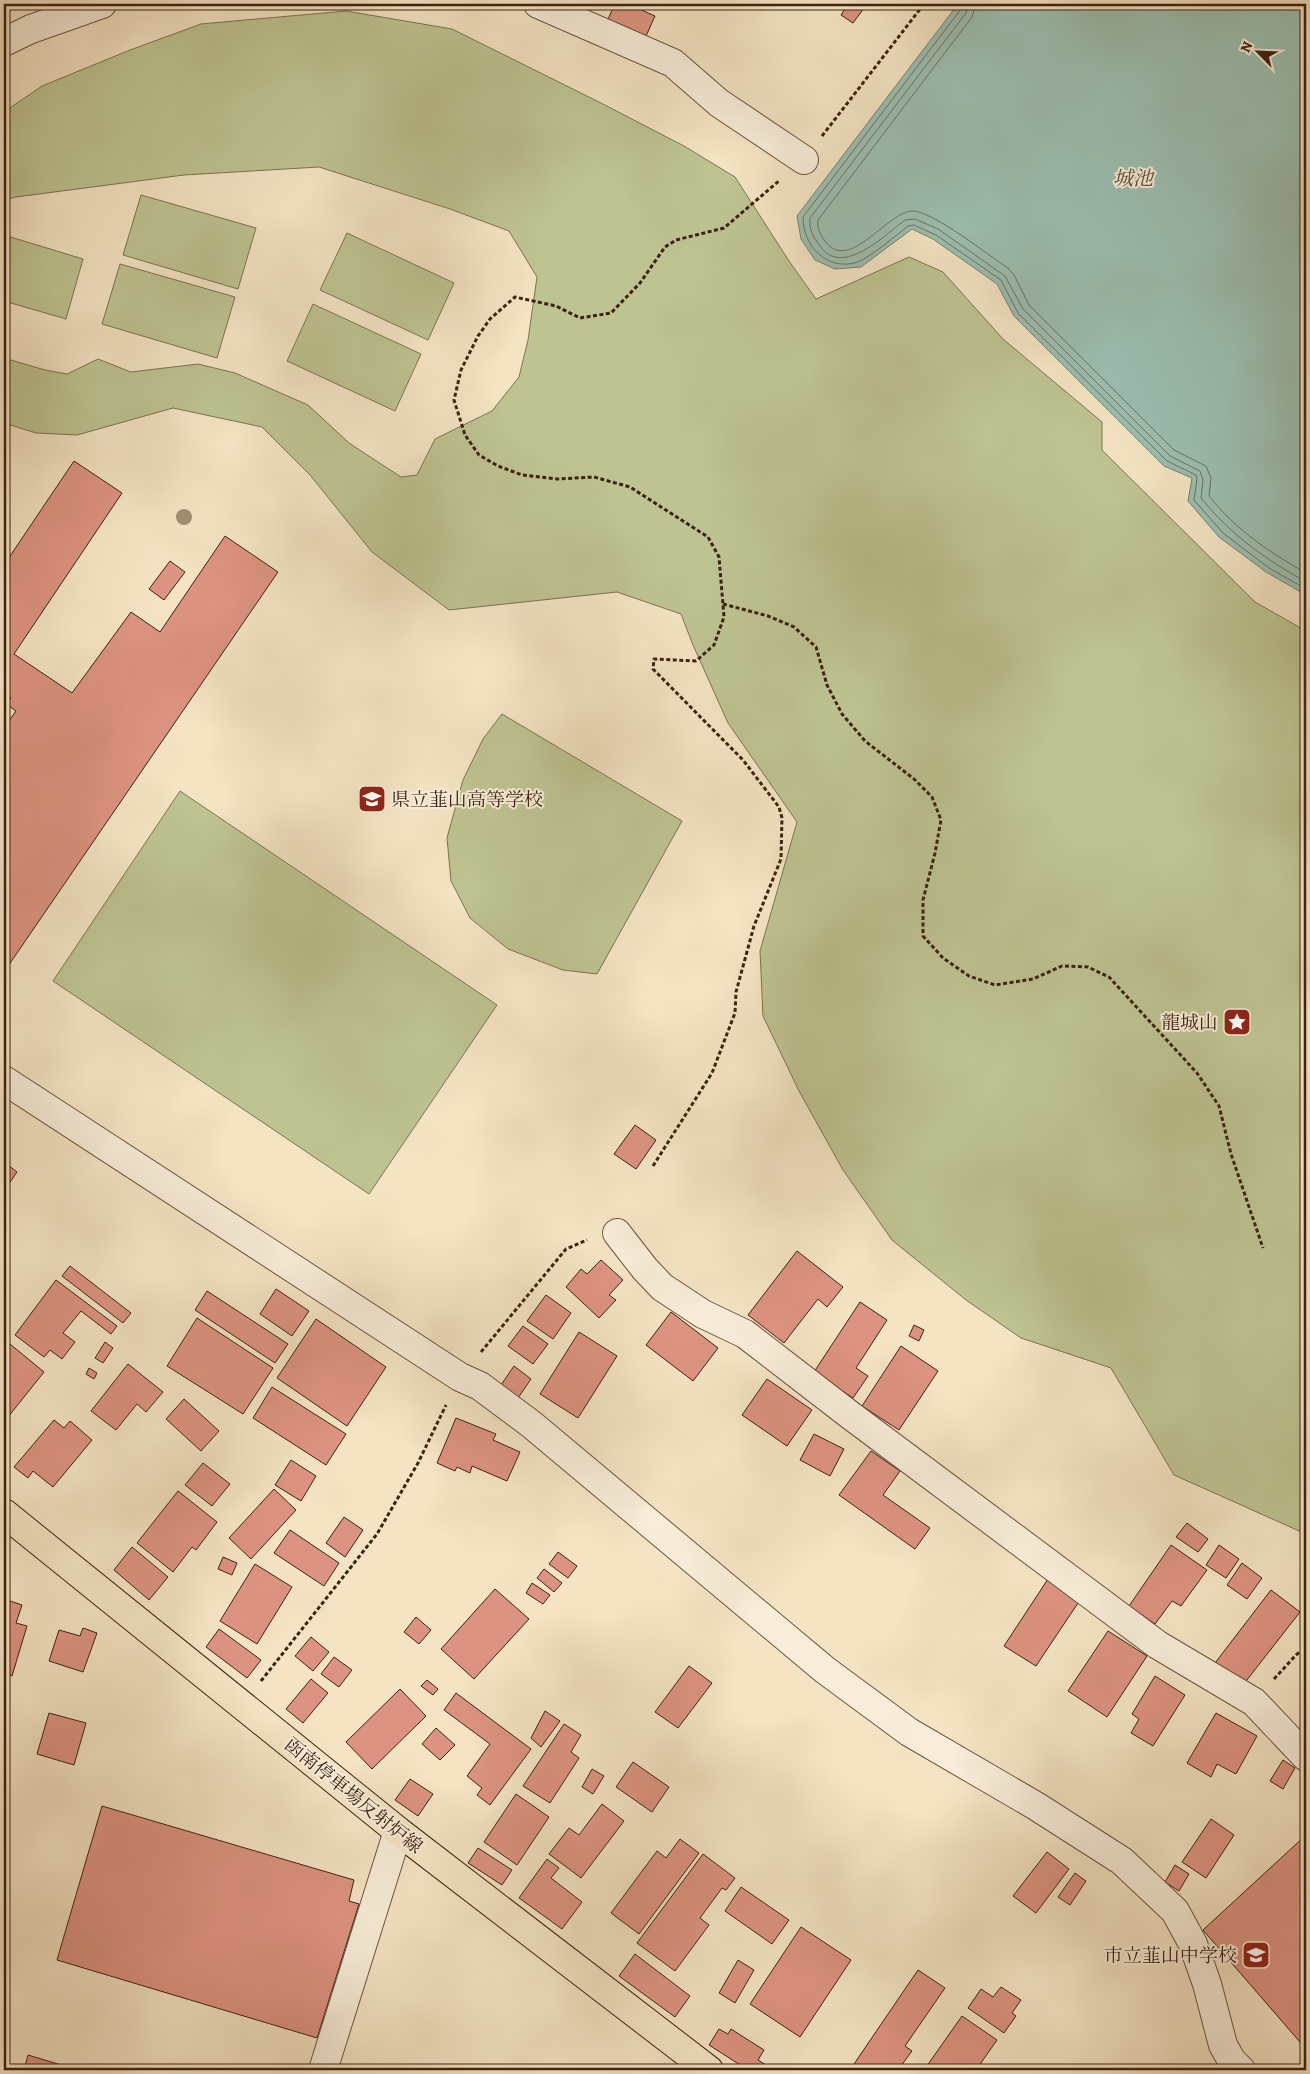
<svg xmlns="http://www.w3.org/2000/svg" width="1310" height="2074" font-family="Alegreya,'Noto Serif JP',serif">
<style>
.green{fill:#bec392;stroke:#7e7252}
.water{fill:#9cbfb1;stroke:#778071}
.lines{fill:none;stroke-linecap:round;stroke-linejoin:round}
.shore{stroke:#6e7062;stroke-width:1}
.building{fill:#dd9381;stroke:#3f2112}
.minor-casing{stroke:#6c523e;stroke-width:30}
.major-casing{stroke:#3f2112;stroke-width:30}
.path{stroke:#3f2112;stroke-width:3;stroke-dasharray:4 2.5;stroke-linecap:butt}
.minor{stroke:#f8edd9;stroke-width:28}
.major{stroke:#f4e4c4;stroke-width:28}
.tree{fill:#a28f74}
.labels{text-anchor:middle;stroke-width:4;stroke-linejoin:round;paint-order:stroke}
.poi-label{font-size:19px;fill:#3f2112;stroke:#f8edd9;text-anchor:end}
.street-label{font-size:19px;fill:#3f2112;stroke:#f8edd9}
.water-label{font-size:20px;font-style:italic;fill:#5b5042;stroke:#f8edd9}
</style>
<rect width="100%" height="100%" fill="#f4e4c4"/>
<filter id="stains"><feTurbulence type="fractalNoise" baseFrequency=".004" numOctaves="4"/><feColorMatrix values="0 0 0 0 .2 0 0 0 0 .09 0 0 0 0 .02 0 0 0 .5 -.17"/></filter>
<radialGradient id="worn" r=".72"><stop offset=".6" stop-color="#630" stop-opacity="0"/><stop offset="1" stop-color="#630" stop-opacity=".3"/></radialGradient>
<g class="green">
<path d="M346,11l106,18 149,74 83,43 51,31 54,84 27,38 93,-42 34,15 60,67 99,83v28l153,152 51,29v903l-132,-59 -63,-107 -90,-30 -55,-38 -74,-60 -49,-70 -44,-79 -36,-75 -3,-65 37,-129 -69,-99 -35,-78 -12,-31 -64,-22 -168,18 -77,-58 -62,-77 -48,-48 -89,-19 -96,27 -41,-2 -32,-10v-65l41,12 22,4 31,-15 33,13 67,-8 37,9 73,32 41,38 52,34 16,-2 18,-36 57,-28 27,-34 9,-37 9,-63 -28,-46 -59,-22 -131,-42 -135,8 -168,22 -12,3v-88l38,-26 88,-36 71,-26z"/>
<path d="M141,195l115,33 -18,61 -115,-34z"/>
<path d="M347,233l107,50 -26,57 -108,-50z"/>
<path d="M4,235l79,24 -17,60 -62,-18z"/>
<path d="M120,264l115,33 -18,61 -115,-34z"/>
<path d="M313,304l108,50 -26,57 -108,-50z"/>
<path d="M502,714l180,107 -85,153 -34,-4 -55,-21 -38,-31 -19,-37 -4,-43 16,-58 20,-41z"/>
<path d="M180,791l317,214 -128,189 -316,-213z"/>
</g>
<path class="water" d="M958,4h348v591l-40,-23 -47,-35 -31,-36 4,-23 -28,-12 -150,-150 -17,-32 -64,-45 -21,-10 -51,38 -26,2 -20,-9 -14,-21 -4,-23z"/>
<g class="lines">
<g class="shore">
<path d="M962,4l-1,5 -158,208c0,29 24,55 55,45 11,-4 40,-28 50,-36l6,-1 22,10 65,45 17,33 149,148 29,14 1,4 -3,21 29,33 46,35 37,21"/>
<path d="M968,4l-2,9 -156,205c-1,12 3,19 10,28 22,32 65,-11 85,-26l10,-1 23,10 67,47 18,33 147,147 30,15 3,9 -2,18c31,38 63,60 105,84"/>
<path d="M976,4l-4,13 -154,203c-1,9 2,14 7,21 24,34 64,-32 89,-30 21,2 74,44 94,57l6,7 15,30 145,145 32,16 5,12 -2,18c27,34 60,56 97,77"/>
</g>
</g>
<g class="building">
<path d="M615,4h13l27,12 -9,20 -38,-17z"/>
<path d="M848,4h19l-14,19 -12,-8z"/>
<path d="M74,461l48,32 -108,161 58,39 59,-81 29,20 65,-96 53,36 -274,400v-116l4,-5 -4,-3v-120l12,-17 -10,-7 5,-6 -7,-4v-129z"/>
<path d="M170,561l15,11 -21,28 -15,-11z"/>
<path d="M635,1125l21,15 -20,29 -22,-15z"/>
<path d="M4,1162l13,10 -13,19z"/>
<path d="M797,1251l46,36 -16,20 -9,-8 -34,44 -36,-28z"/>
<path d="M601,1260l22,20 -14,15 7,5 -17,18 -33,-31 15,-18 6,5z"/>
<path d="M70,1266l61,47 -8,10 -61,-47z"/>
<path d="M56,1280l61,46 -6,8 -30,-23 -18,22 12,9 -13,17 -12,-9 -6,7 -29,-22z"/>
<path d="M276,1289l33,22 -17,25 -32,-22z"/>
<path d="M207,1291l81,53 -13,19 -80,-53z"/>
<path d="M546,1295l25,18 -18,26 -26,-18z"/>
<path d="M860,1302l27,18 -31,48 12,8 -15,22 -39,-26z"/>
<path d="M671,1312l47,36 -25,33 -47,-36z"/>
<path d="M197,1318l76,50 -30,46 -76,-48z"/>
<path d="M316,1319l70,48 -39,59 -70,-48z"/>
<path d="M914,1325l10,5 -5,11 -10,-5z"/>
<path d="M523,1326l25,18 -15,20 -25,-18z"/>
<path d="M579,1332l38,24 -39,62 -38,-24z"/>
<path d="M105,1342l8,6 -10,15 -8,-5z"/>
<path d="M10,1344l34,28 -40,50v-71z"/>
<path d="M901,1346l37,25 -39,59 -37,-24z"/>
<path d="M128,1364l35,28 -17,20 -9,-8 -21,26 -25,-19z"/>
<path d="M514,1366l17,13 -13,19 -17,-13z"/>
<path d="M89,1368l8,5 -3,6 -8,-5z"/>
<path d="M767,1379l45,31 -25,36 -45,-31z"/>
<path d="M272,1387l74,47 -20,31 -73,-47z"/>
<path d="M184,1399l35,32 -18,20 -35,-32z"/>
<path d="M456,1418l40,16 -3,6 27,12 -13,29 -35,-15 -2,7 -13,-6 -2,4 -18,-8z"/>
<path d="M54,1420l10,8 6,-7 22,19 -39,47 -20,-16 -5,7 -14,-11z"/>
<path d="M814,1434l30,15 -14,27 -30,-16z"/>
<path d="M871,1451l29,20 -17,24 47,33 -15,21 -76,-54z"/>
<path d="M291,1460l25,16 -15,25 -26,-16z"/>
<path d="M203,1463l27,21 -18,22 -27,-21z"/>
<path d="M274,1489l22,21 -45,49 -22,-21z"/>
<path d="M178,1491l39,31 -21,28 -4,-3 -19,25 -36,-29z"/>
<path d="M344,1517l19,13 -18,27 -19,-14z"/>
<path d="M1187,1523l21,16 -10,13 -22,-15z"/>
<path d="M290,1530l49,33 -15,23 -50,-33z"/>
<path d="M1171,1545l36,25 -26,36 -9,-5 -17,23 -26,-18z"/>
<path d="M1219,1545l20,14 -13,19 -20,-13z"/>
<path d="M132,1547l36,30 -19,23 -35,-30z"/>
<path d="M558,1552l19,14 -9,12 -19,-14z"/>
<path d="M223,1557l14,6 -5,12 -14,-6z"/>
<path d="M1242,1563l20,15 -15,21 -20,-14z"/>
<path d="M255,1564l37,23 -35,57 -37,-23z"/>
<path d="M544,1569l18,14 -8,9 -17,-14z"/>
<path d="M1048,1579l32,21 -44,66 -32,-20z"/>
<path d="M532,1583l18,12 -7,9 -17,-11z"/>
<path d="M495,1589l34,30 -55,60 -33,-30z"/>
<path d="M1271,1590l29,22 -57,73 -28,-22z"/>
<path d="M4,1599l18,6 -6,18 11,3 -15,50 -8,-3z"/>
<path d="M416,1617l15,13 -12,14 -15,-12z"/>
<path d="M83,1628l14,5 -14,39 -34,-11 10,-31 21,6z"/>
<path d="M219,1629l42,31 -14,18 -41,-31z"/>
<path d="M1108,1631l39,25 -40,61 -39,-26z"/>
<path d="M311,1637l18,15 -16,19 -18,-15z"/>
<path d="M334,1657l18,13 -13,17 -18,-13z"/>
<path d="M689,1666l23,17 -34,45 -23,-16z"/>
<path d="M1155,1676l30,19 -32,51 -22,-13 8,-14 -7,-5z"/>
<path d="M311,1679l17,14 -25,30 -17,-14z"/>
<path d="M427,1680l11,9 -5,6 -12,-9z"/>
<path d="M400,1689l26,27 -54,53 -26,-27z"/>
<path d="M456,1693l75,56 -41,56 -13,-10 5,-7 -15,-12 23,-32 -46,-34z"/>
<path d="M545,1711l15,10 -19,26 -10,-9z"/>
<path d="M49,1713l37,10 -12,42 -37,-11z"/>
<path d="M1216,1713l41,23 -21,38 -19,-10 -6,13 -24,-14z"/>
<path d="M564,1724l17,11 -10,17 8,6 -29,45 -27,-17z"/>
<path d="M436,1728l19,17 -15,15 -18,-16z"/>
<path d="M1283,1760l12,8 -12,21 -13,-8z"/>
<path d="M633,1762l36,25 -17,25 -36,-25z"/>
<path d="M592,1769l12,7 -11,18 -11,-7z"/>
<path d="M410,1779l23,15 -15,22 -23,-16z"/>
<path d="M516,1794l33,23 -32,48 -33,-23z"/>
<path d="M602,1804l22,17 -43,57 -32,-24 20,-26 10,7z"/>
<path d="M102,1806l252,74 -5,21 10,3 -42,134 -260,-78z"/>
<path d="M1211,1819l23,16 -28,43 -24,-16z"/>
<path d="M1306,1835v214l-103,-119z"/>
<path d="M680,1839l19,14 -60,81 -28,-21 46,-62 9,7z"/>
<path d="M478,1848l34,22 -10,15 -34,-22z"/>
<path d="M1047,1852l22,17 -33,44 -23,-17z"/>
<path d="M703,1854l32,24 -9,12 -4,-2 -22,30 9,7 -34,46 -38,-28z"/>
<path d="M547,1859l12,9 -8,10 31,24 -20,27 -43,-31z"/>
<path d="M1175,1865l14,9 -10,17 -14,-9z"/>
<path d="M1075,1873l11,8 -16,24 -12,-8z"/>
<path d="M741,1887l48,33 -17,24 -47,-33z"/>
<path d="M801,1927l50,33 -51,77 -50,-33z"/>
<path d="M635,1954l55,42 -15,21 -56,-41z"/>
<path d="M738,1960l16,10 -19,33 -16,-10z"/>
<path d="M918,1970l27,18 -40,58 7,5 -14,19h-42l-4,-3z"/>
<path d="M1001,1987l20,13 -9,13 4,3 -12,17 -36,-25 13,-19 12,8z"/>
<path d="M962,2016l35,24 -21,30h-52z"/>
<path d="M719,2029l9,5 3,-5 33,21 -6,10 16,10h-26l-39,-25z"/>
<path d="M28,2055l50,15h-54z"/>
</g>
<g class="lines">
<defs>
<g id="minor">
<path d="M538,4l135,59 46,40 85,57"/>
<path d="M4,42l27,-13 71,-25"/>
<path d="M4,1080l456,297 20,9 51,38 294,246 84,62 127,74 86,55 53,50 18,33 14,40 16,61 9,16 9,9"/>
<path d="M617,1233l28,36 17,18 41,27 42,20 105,81 308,230 96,57 52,55"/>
<path d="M323,2070l75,-239"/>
</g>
<path id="major" d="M4,1513l394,318 311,239"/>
</defs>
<use href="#minor" class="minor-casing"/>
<use href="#major" class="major-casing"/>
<g class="path">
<path d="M822,136l102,-132"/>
<path d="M723,604l45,12 26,11 22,20 11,38 15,29 23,27 49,38 18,18 9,23 -6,33 -12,47v36l20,22 26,18 26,9 38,-6 29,-13 26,1 21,10 88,96 22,33 12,48 32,94"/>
<path d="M653,1166l59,-93 23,-60 1,-21 18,-66 27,-67 1,-41 -3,-11 -36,-47 -90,-91 1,-10 42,2 18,-16 10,-28 -5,-60 -11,-20 -78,-50 -36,-10 -37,2 -35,-4 -24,-9 -19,-11 -14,-20 -11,-35 7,-30 17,-34 12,-17 25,-22 41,9 24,12 31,-5 29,-30 25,-36 11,-7 48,-12 56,-48"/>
<path d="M481,1352l85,-103 21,-9"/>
<path d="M1274,1679l22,-24 10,-8"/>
<path d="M261,1681l116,-147 41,-71 28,-58"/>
</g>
<use href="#minor" class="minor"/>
<use href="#major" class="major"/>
</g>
<circle class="tree" cx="184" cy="517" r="8"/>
<defs>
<symbol id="school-square" viewBox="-11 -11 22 22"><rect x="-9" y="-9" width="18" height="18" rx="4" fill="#8f2418" stroke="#f8edd9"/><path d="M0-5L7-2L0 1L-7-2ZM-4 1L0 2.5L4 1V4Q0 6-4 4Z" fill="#fff"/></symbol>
<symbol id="sight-square" viewBox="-11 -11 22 22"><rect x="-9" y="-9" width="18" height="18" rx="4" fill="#8f2418" stroke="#f8edd9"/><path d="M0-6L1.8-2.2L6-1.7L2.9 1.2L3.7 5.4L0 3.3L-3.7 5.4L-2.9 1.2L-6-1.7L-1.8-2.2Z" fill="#fff"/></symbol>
</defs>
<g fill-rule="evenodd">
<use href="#school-square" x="356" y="783" width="32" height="32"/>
<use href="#sight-square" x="1221" y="1006" width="32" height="32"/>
<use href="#school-square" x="1240" y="1939" width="32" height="32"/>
</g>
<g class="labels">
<g class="poi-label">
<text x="391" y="806" text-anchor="start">県立韮山高等学校</text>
<text x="1218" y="1029">龍城山</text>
<text x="1237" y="1962">市立韮山中学校</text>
</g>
<g class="street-label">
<text transform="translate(354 1795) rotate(39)" y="7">函南停車場反射炉線</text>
</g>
<g class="water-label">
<text x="1133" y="185">城池</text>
</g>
</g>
<rect width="1310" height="2074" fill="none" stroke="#f4e4c4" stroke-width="20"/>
<rect x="5" y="5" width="1300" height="2064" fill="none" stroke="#3f2112" stroke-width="2.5"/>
<rect x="10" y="10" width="1290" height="2054" fill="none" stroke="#3f2112"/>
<g transform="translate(1258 52) rotate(294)" stroke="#f8edd9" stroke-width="4" paint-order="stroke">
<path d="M0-4L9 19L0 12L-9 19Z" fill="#3f2112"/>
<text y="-8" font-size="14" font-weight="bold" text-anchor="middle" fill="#3f2112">N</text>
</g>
<rect width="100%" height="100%" filter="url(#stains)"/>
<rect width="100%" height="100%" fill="url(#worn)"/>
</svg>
